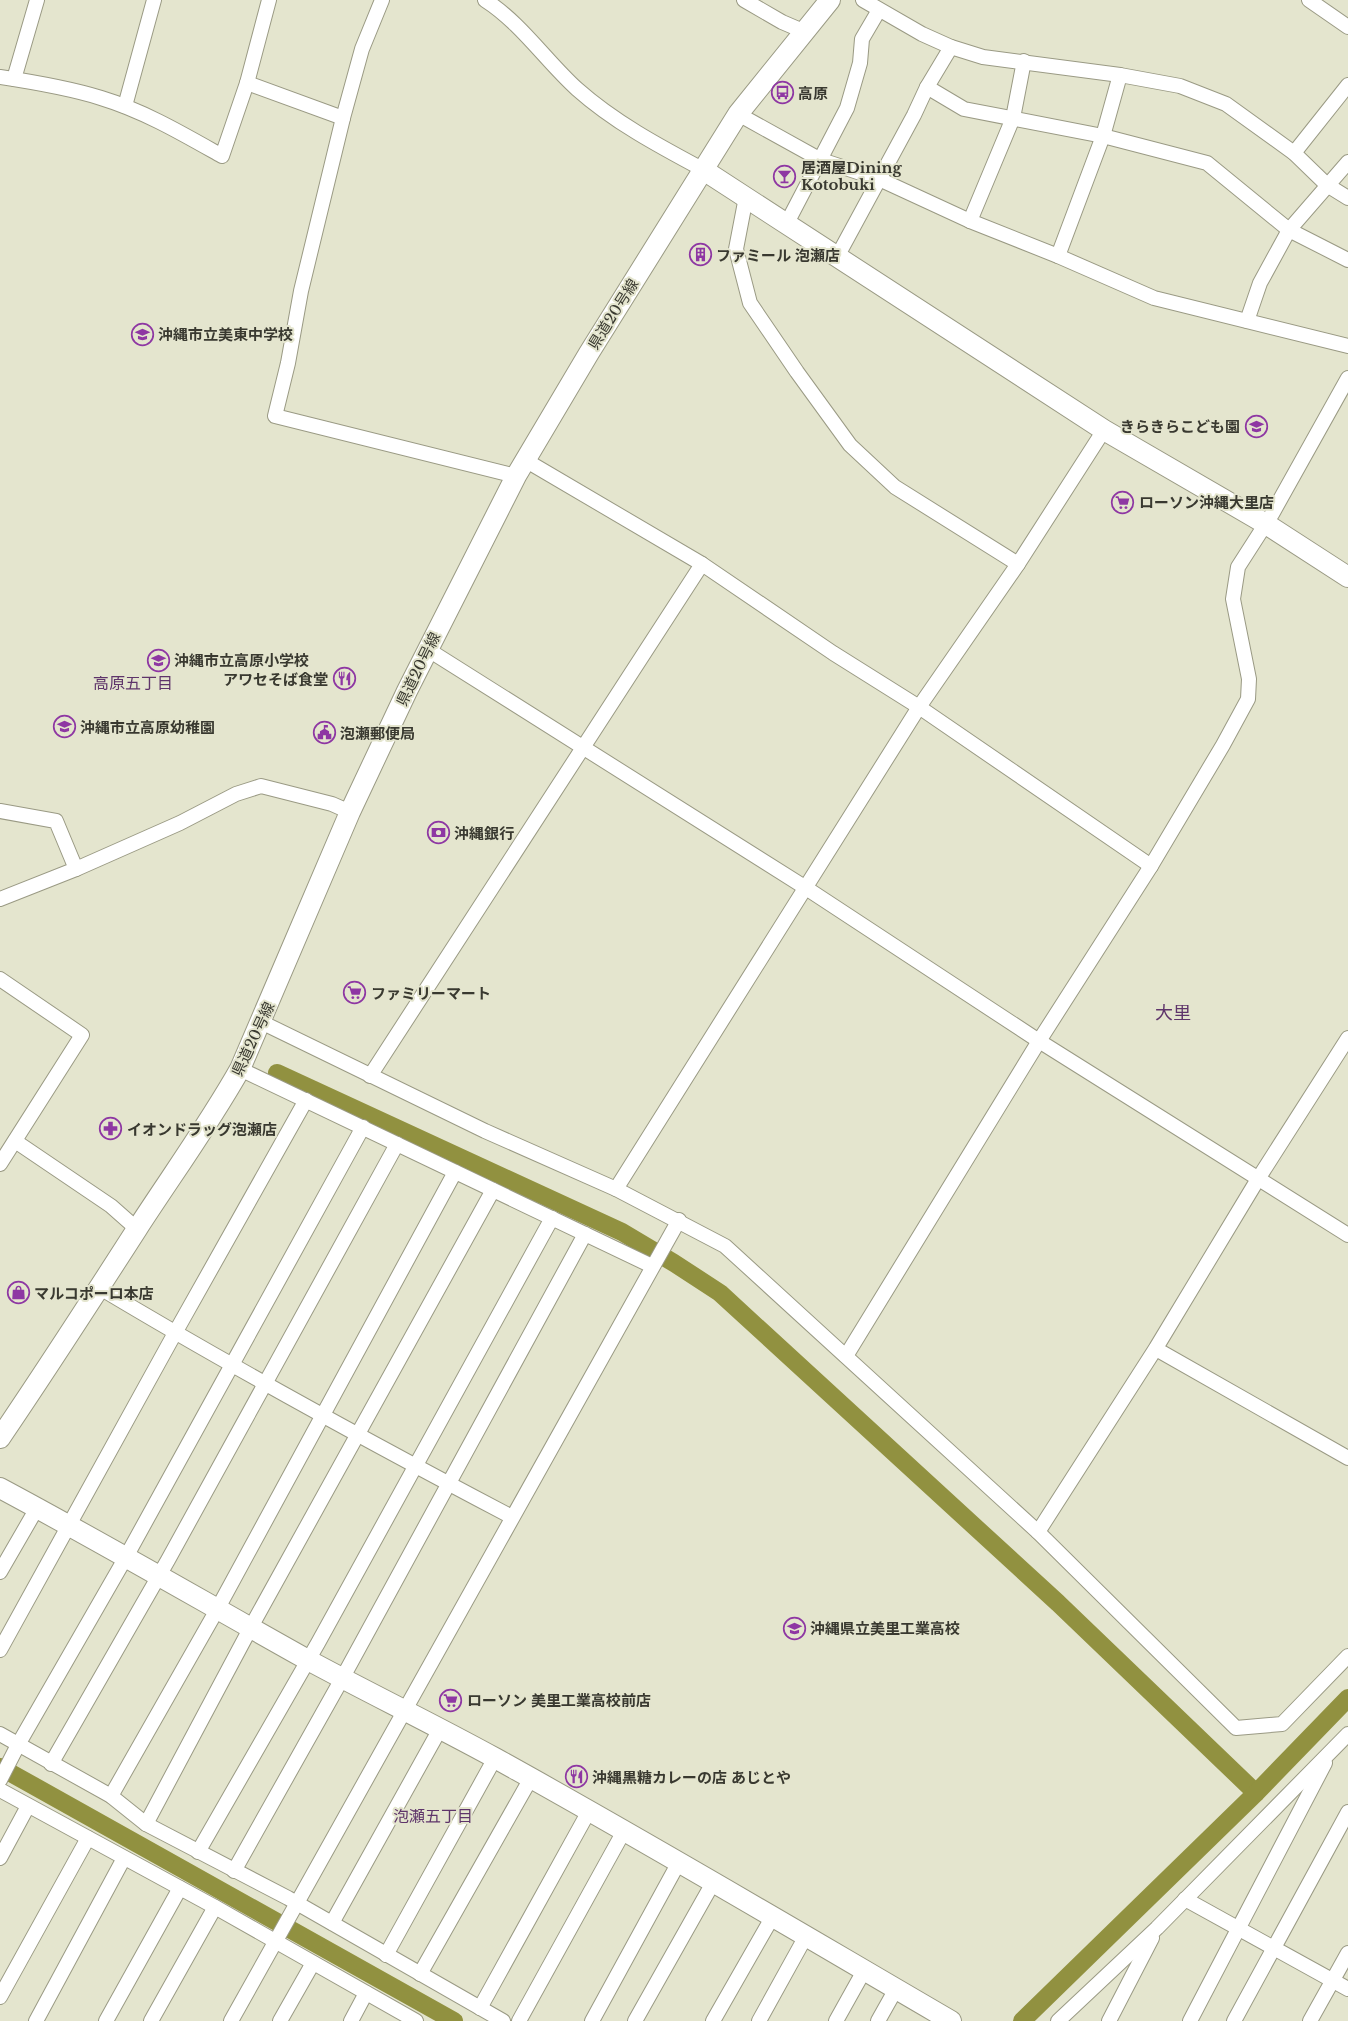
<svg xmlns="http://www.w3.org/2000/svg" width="1348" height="2021" font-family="'Libre Baskerville','Noto Sans JP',serif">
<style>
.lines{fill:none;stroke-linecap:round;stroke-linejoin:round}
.canal{stroke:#919140;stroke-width:18}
.street-casing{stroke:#9a9a84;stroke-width:16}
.secondary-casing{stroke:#9a9a84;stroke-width:22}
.street{stroke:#fff;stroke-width:14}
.secondary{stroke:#fff;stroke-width:20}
.labels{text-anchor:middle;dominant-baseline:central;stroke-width:4;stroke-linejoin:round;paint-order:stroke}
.poi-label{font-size:15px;font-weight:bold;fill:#393930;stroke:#e4e5ce;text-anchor:start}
.street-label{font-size:15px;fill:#393930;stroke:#e4e5ce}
.neighbourhood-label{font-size:16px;fill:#5e346a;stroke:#e4e5ce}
.quarter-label{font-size:18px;fill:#5e346a;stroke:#e4e5ce}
</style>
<rect width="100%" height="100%" fill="#e4e5ce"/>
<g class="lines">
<!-- canal -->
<g class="canal">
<polyline points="277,1073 622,1232 674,1263 720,1293 1058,1603 1256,1793"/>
<polyline points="0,1767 454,2021"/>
<polyline points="1022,2021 1256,1793 1348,1698"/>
</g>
<defs>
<g id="street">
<polyline points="382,0 362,49 343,118 301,291 288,363 275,416 516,476"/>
<path d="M485,0c36,23 61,61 92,89 37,33 82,57 125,80"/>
<polyline points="744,0 782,22 803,31"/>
<polyline points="863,0 922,34 951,47 983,57 1120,75 1180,86 1226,104 1294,153 1327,185 1348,198"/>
<polyline points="1309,0 1348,27"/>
<path d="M0,77c33,5 69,11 101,21 43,13 82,36 121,58l25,-73 22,-83"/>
<polyline points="14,79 37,0"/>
<polyline points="247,83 343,118"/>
<polyline points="927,87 964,109 1103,136 1207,163 1289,230 1348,260"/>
<polyline points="125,106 154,0"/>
<polyline points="738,114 821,160 879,179 970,221 1058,256 1154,298 1348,346"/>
<polyline points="1294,153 1348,85"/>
<polyline points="746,197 736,249 750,303 797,372 850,445 895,487 1018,564"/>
<polyline points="970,221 1013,118 1024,61"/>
<polyline points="787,223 847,108 860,63 862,39 879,10"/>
<polyline points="1058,256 1103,136 1120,75"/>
<polyline points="837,257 914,115 927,87 951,47"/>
<polyline points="1247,321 1260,283 1289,230 1348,162"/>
<polyline points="525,460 702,564 833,653 919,707 1151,866"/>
<polyline points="427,649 806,888 1039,1041 1348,1235"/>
<polyline points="0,811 56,821 76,869 180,823 236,794 261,786 332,804 350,812"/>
<polyline points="0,899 76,869"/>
<polyline points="0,979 82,1035 0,1164"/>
<polyline points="261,1022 485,1131 616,1189 725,1246 1038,1532 1236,1728 1282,1724 1348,1656"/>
<polyline points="240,1069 652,1266"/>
<polyline points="370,1076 702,564"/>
<polyline points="15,1141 111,1206 137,1229"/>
<polyline points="616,1189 919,707 1018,564 1104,430"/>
<path d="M100,1288c135,81 273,156 412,229"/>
<polyline points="1156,1349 1348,1458"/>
<polyline points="846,1356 1039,1041 1151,866 1223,745 1248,699 1249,679 1233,599 1238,567 1272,514 1348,378"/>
<polyline points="1038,1532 1156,1348 1258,1179 1348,1038"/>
<polyline points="0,1572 37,1508"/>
<polyline points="0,1650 175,1333 306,1100"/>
<polyline points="0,1734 111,1796 146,1824 288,1898 503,2021"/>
<polyline points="51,1764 168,1560 397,1144"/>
<polyline points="0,1780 19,1743 126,1557 363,1127"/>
<polyline points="0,1790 215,1907 416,2021"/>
<polyline points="111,1796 218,1608 455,1172"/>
<polyline points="146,1824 251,1627 493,1190"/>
<polyline points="198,1852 318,1643 552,1218"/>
<polyline points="0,1858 28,1806"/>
<polyline points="234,1871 343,1677 585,1234"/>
<polyline points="1185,1899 1348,1989"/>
<polyline points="332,1923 440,1729"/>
<polyline points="386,1955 495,1758"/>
<polyline points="420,1974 531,1778"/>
<polyline points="0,1997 88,1838"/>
<polyline points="480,2008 589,1811"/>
<polyline points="36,2021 124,1858"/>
<polyline points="106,2021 180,1888"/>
<polyline points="151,2021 215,1907"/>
<polyline points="231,2021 679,1220"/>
<polyline points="280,2021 313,1963"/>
<polyline points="351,2021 366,1993"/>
<polyline points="519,2021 624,1831"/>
<polyline points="592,2021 679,1862"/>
<polyline points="635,2021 714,1881"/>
<polyline points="713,2021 773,1916"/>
<polyline points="759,2021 806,1936"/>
<polyline points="836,2021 865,1969"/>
<polyline points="878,2021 896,1989"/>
<polyline points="1058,2021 1157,1928 1348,1734"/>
<polyline points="1109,2021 1152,1938"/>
<polyline points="1190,2021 1325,1763"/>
<polyline points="1234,2021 1348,1812"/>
<polyline points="1310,2021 1348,1953"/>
</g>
<g id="secondary">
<polyline points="702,169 1104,430 1266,524 1348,577"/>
<path d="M0,1438c47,-69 92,-139 137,-209 35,-54 72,-105 103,-160l110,-257 57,-121 109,-215 73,-123 149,-239 92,-114"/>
<path d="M0,1488c103,55 204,114 306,171 63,34 127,65 189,99 154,85 305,175 456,263"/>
</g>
</defs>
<!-- street casing -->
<use href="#street" class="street-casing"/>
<!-- secondary casing -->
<use href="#secondary" class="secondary-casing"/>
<!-- street -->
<use href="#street" class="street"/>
<!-- secondary -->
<use href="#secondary" class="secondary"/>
</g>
<!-- icons -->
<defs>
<symbol id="bus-ring" viewBox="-11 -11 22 22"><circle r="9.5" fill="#e4e5ce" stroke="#8e37a3" stroke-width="1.5"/><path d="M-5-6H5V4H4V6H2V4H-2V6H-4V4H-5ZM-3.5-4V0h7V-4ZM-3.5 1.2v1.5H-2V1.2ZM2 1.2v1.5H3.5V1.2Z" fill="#8e37a3"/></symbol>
<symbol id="bar-ring" viewBox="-11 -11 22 22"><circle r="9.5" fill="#e4e5ce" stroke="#8e37a3" stroke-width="1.5"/><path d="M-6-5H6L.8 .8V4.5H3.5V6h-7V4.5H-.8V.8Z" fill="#8e37a3"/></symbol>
<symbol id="building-ring" viewBox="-11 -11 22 22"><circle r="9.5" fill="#e4e5ce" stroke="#8e37a3" stroke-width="1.5"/><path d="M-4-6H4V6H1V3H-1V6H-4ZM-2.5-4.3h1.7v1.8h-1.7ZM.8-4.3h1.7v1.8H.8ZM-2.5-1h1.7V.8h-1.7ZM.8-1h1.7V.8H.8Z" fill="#8e37a3"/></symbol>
<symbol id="school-ring" viewBox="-11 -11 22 22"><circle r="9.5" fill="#e4e5ce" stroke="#8e37a3" stroke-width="1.5"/><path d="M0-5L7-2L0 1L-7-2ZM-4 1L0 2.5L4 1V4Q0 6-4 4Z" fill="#8e37a3"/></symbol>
<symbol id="supermarket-ring" viewBox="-11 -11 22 22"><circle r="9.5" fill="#e4e5ce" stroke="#8e37a3" stroke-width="1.5"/><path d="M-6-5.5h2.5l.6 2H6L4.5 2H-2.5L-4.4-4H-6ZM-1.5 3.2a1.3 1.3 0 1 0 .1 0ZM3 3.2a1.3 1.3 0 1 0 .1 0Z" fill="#8e37a3"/></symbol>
<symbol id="restaurant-ring" viewBox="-11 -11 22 22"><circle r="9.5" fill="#e4e5ce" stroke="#8e37a3" stroke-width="1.5"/><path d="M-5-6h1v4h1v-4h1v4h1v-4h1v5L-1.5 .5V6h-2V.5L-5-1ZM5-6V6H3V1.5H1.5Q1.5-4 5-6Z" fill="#8e37a3"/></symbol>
<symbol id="civic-ring" viewBox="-11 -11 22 22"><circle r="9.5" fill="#e4e5ce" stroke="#8e37a3" stroke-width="1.5"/><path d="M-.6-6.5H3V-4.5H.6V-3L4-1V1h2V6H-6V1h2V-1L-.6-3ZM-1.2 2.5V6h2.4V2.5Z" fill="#8e37a3"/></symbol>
<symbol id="bank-ring" viewBox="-11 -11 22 22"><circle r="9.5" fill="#e4e5ce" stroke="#8e37a3" stroke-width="1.5"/><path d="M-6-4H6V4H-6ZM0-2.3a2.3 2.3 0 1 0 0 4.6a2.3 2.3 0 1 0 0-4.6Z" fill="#8e37a3"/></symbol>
<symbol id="pharmacy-ring" viewBox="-11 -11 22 22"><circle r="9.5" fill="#e4e5ce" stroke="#8e37a3" stroke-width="1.5"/><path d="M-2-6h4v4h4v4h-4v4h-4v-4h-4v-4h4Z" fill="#8e37a3"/></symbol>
<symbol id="shop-ring" viewBox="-11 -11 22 22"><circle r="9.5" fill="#e4e5ce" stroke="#8e37a3" stroke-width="1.5"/><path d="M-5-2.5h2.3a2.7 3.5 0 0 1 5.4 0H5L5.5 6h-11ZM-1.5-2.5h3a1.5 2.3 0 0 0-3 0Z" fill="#8e37a3"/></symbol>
</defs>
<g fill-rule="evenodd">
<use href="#bus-ring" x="770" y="80" width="25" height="25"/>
<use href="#bar-ring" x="772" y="164" width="25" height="25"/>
<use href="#building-ring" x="688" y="242" width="25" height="25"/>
<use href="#school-ring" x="130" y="322" width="25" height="25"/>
<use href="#school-ring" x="1244" y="414" width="25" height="25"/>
<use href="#supermarket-ring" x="1110" y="490" width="25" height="25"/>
<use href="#school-ring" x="146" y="648" width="25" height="25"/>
<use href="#restaurant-ring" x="332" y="666" width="25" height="25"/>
<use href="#school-ring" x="52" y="714" width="25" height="25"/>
<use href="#civic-ring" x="312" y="720" width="25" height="25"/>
<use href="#bank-ring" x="426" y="820" width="25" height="25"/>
<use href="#supermarket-ring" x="342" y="980" width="25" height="25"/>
<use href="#pharmacy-ring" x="98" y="1116" width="25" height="25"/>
<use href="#shop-ring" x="6" y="1280" width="25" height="25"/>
<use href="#school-ring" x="782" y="1616" width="25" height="25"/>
<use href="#supermarket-ring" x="438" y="1688" width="25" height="25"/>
<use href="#restaurant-ring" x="564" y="1764" width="25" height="25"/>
</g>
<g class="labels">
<!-- poi labels -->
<g class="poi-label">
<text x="798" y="93">高原</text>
<text x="801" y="167">居酒屋Dining<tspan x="801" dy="17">Kotobuki</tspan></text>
<text x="716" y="255">ファミール 泡瀬店</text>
<text x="158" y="334">沖縄市立美東中学校</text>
<text x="1240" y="426" text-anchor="end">きらきらこども園</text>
<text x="1139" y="502">ローソン沖縄大里店</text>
<text x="174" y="660">沖縄市立高原小学校</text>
<text x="328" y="679" text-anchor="end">アワセそば食堂</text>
<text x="80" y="727">沖縄市立高原幼稚園</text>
<text x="340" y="733">泡瀬郵便局</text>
<text x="454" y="833">沖縄銀行</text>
<text x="371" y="993">ファミリーマート</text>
<text x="127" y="1129">イオンドラッグ泡瀬店</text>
<text x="34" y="1293">マルコポーロ本店</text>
<text x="810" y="1628">沖縄県立美里工業高校</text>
<text x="467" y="1700">ローソン 美里工業高校前店</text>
<text x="592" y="1777">沖縄黒糖カレーの店 あじとや</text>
</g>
<!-- street labels -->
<g class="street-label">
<text transform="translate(613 314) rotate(-58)">県道20号線</text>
<text transform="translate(418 669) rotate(-64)">県道20号線</text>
<text transform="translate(253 1039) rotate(-65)">県道20号線</text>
</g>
<!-- neighbourhood labels -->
<g class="neighbourhood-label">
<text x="133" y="683">高原五丁目</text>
<text x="433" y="1816">泡瀬五丁目</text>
</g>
<!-- quarter labels -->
<g class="quarter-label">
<text x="1173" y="1013">大里</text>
</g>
</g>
</svg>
